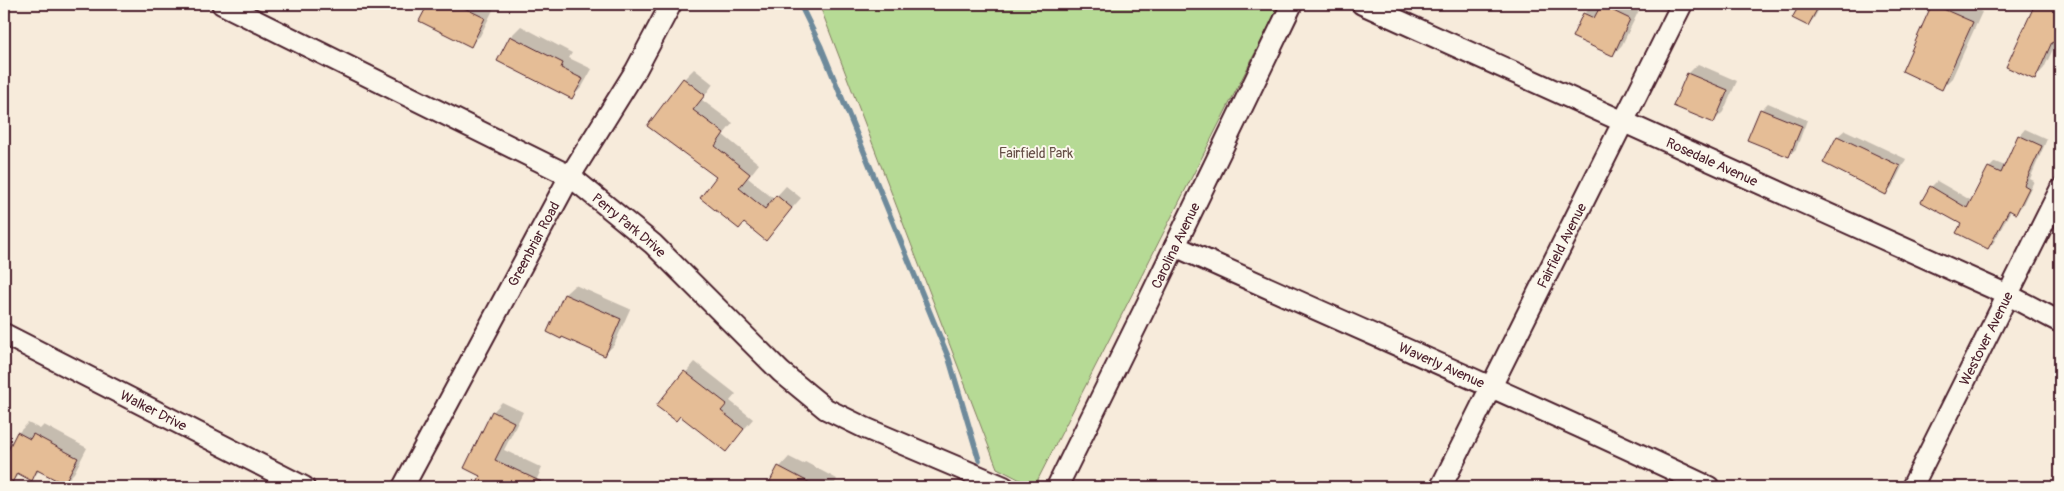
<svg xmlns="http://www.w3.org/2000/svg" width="2064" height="491" font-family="Pangolin,sans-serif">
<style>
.green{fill:#b6da95;stroke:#807c60}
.shadow{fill:#0003}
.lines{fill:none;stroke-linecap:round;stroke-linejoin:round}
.stream{stroke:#6e8a9b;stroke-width:5.5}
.building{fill:#e5bd96;stroke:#4a1f2b}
.minor-casing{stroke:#4a1f2b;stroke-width:24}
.minor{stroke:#fbf7ec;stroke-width:20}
.labels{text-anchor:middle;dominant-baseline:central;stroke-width:4;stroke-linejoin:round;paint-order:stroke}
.park-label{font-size:14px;fill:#654e46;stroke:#fbf7ec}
.street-label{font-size:14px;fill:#4a1f2b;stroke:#fbf7ec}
</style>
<rect width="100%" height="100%" fill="#f7ebdb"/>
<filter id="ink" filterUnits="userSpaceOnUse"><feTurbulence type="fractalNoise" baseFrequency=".02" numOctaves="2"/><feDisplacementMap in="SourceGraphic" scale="10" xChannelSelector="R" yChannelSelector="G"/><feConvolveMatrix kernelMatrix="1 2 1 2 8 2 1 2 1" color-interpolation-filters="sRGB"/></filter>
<g filter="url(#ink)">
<!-- green -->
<polygon class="green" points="819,4 1280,4 1034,487 997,468"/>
<!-- shadow -->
<g class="shadow">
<polygon points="429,4 485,4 494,8 480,36 470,45 421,20"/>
<polygon points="1480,4 1499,4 1493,10"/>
<polygon points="1594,4 1601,7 1603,4 1642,4 1622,45 1613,55 1584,14"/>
<polygon points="1801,4 1822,4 1814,18 1808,25 1794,17"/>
<polygon points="1934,4 1964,4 1982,12 1952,78 1942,88 1903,71"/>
<polygon points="2036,4 2060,4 2060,45 2056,43 2044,68 2035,78 2008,66"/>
<polygon points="521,26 572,53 569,58 592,69 582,87 572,97 498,61 511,36"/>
<polygon points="1698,64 1737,81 1723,112 1713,122 1688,74"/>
<polygon points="694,69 713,84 702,100 733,123 723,135 759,164 748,178 774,199 786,186 801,198 765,239 718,177 649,126 684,79"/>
<polygon points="1768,103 1807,120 1796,149 1789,155 1761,110"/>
<polygon points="2025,129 2047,139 2030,179 2034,181 2022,206 2015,212 2011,210 1994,242 1988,248 1963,224 1931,187 1937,181 1972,201 1989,168 1995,162 2005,166 2019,136"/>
<polygon points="1845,130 1906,159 1892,187 1885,194 1825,162 1838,136"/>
<polygon points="575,285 630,309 614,345 604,355 563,336 548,332 565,294"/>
<polygon points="695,362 736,394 730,401 753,419 725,451 680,415 658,405"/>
<polygon points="502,402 523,412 504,450 542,468 533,487 476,487 482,476 493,412"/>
<polygon points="28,423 40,429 44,425 87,448 74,473 64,483 40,470 31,479 20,473 12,481 4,477 4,461 18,433"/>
<polygon points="789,457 803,464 805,462 837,479 833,487 769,487 780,467"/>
<polygon points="127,482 138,487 122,487"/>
<polygon points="146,483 155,487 141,487"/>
</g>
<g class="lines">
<!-- stream -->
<polyline class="stream" points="800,4 821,47 949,359 979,460"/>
</g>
<!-- building -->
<g class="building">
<polygon points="428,4 456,4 485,18 471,47 419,21"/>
<polygon points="1800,4 1820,4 1808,26 1792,18"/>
<polygon points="1932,4 1973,22 1942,90 1902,71"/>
<polygon points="2035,4 2060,4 2060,46 2052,42 2035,80 2006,67"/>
<polygon points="1601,5 1630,19 1613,56 1572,37 1583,13 1594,18"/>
<polygon points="510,36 563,63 561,68 583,79 572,99 497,61"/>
<polygon points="1687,73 1728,90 1714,123 1673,106"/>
<polygon points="683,78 705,95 693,110 724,133 715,146 750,174 739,188 765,209 776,195 792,208 766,241 744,223 739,229 700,198 716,177 647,126"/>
<polygon points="1760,109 1802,126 1789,157 1747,140"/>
<polygon points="2018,135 2042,146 2024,185 2029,188 2016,214 2009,210 1988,249 1956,233 1961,224 1921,202 1930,186 1967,208 1988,167 2001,173"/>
<polygon points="1837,136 1900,166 1886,195 1823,163"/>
<polygon points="564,294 621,319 605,356 562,337 561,339 547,332"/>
<polygon points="684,371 727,404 721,411 744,429 726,452 680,416 676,421 656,406"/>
<polygon points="492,411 514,422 495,460 552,487 475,487 480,476 464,468"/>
<polygon points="17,432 30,439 33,434 78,458 64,484 37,470 32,481 17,473 10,487 4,487 4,458"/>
<polygon points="778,466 818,487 767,487"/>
</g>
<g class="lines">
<defs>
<g id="minor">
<path id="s1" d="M222,4l348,172 83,68 128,128 45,37 39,19 139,59"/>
<path id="s2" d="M1362,4l646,291 52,27"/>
<path id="s3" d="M1175,246c178,81 358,157 534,241"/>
<path id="s4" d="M4,334l300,153"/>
<path id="s5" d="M403,487l167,-311 66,-106 35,-66"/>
<path id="s6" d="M1057,487l89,-181 146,-302"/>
<path id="s7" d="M1441,487l241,-483"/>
<path id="s8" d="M1912,487l148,-297"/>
</g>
</defs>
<!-- minor casing -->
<use href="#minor" class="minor-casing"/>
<!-- minor -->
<use href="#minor" class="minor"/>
</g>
</g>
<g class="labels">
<!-- park labels -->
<g class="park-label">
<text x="1036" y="153">Fairfield Park</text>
</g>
<!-- street labels -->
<g class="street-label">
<text stroke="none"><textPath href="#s2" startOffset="384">Rosedale Avenue</textPath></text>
<text stroke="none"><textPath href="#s1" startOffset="465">Perry Park Drive</textPath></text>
<text stroke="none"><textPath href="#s5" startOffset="276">Greenbriar Road</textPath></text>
<text stroke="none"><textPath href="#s6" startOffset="269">Carolina Avenue</textPath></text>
<text stroke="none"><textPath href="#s7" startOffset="270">Fairfield Avenue</textPath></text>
<text stroke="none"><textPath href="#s8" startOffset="166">Westover Avenue</textPath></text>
<text stroke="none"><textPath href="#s3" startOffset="292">Waverly Avenue</textPath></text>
<text stroke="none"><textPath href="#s4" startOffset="168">Walker Drive</textPath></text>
</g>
</g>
<!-- margin -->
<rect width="2064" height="491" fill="none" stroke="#fbf7ec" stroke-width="20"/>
<rect x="10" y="10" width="2044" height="471" fill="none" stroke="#4a1f2b" stroke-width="2" filter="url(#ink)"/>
</svg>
